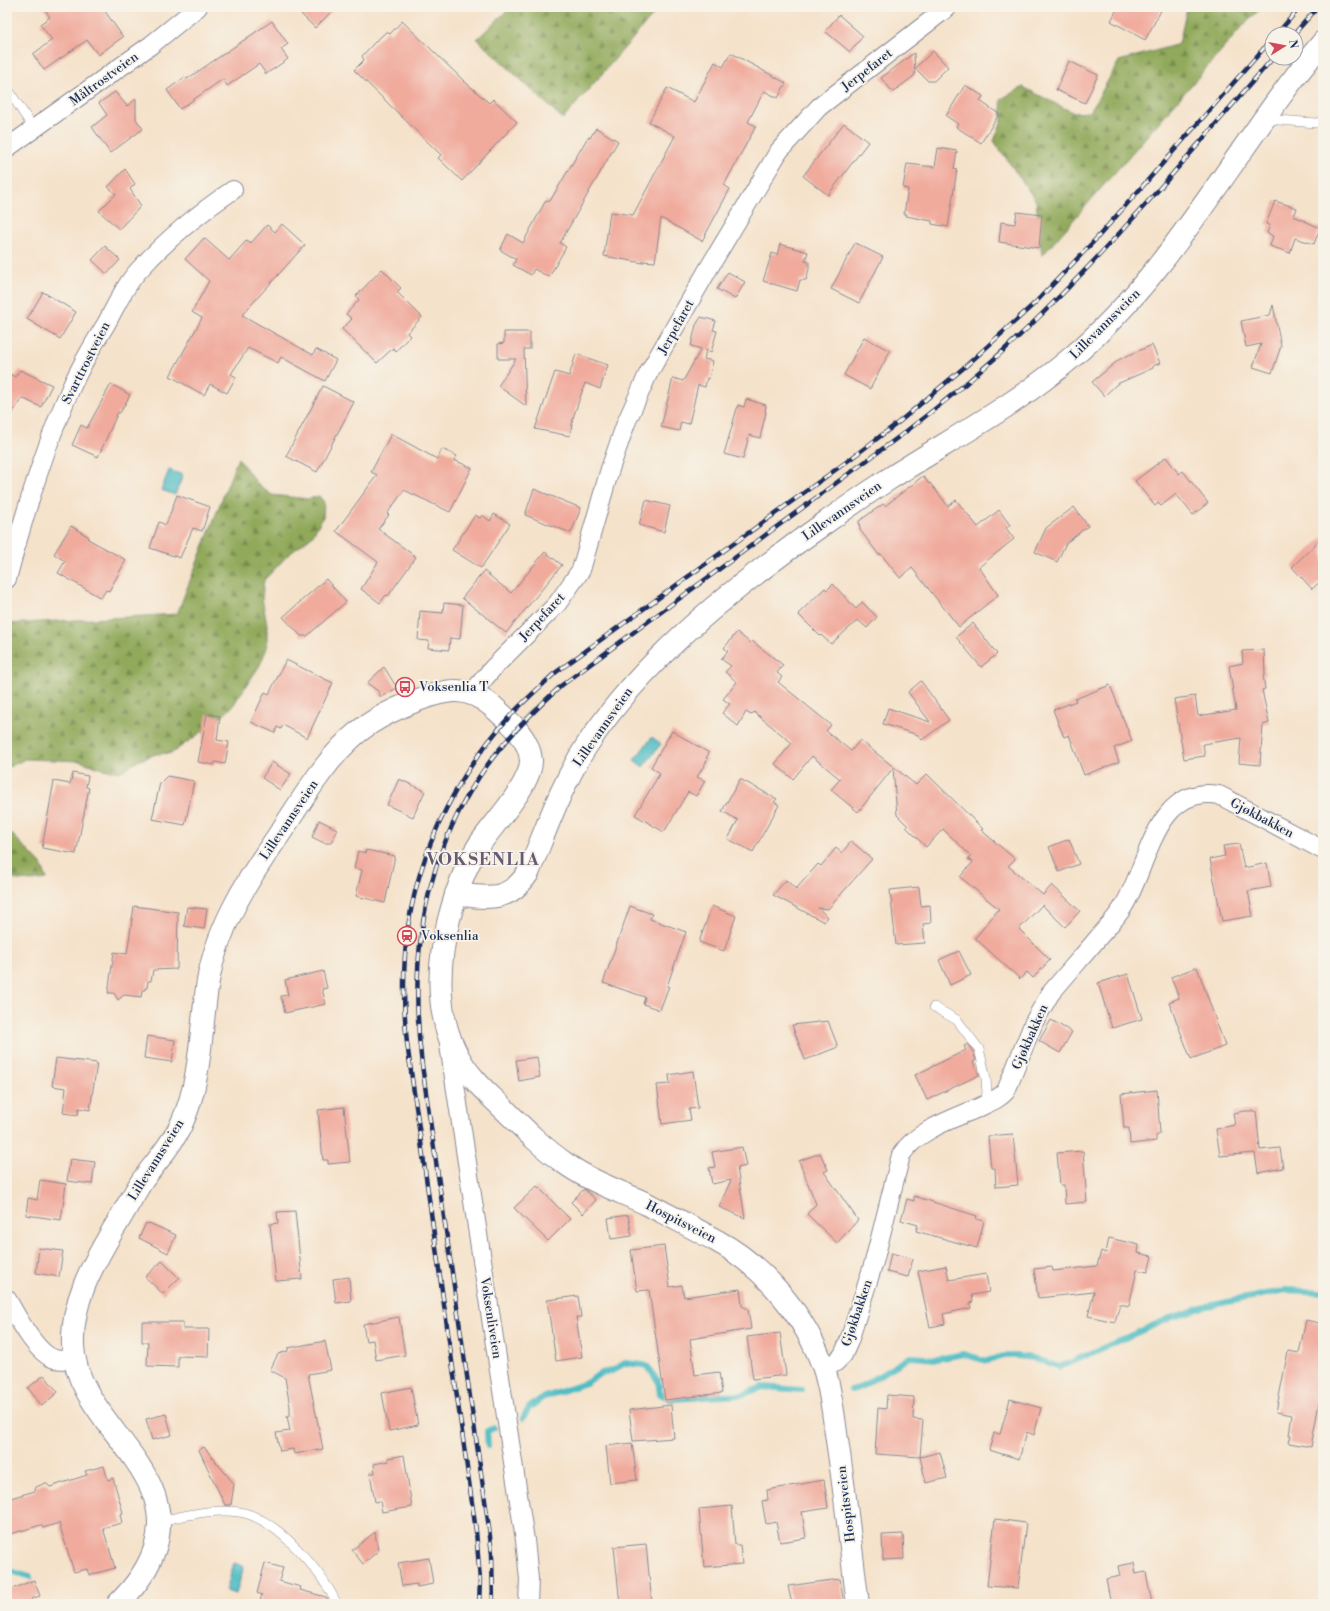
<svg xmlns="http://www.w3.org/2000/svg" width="1330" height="1611" font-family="'Libre Bodoni',serif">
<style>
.forest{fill:url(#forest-firs);stroke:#566c5c}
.water{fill:#4fbdc5;stroke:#357692}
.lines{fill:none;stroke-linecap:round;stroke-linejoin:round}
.stream{stroke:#4fbdc5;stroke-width:6}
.building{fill:#f0ab9d}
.service-casing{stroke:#888894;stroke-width:10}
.minor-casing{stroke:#888894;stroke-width:20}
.tertiary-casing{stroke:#888894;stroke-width:24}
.service{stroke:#fff;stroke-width:9}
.minor{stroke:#fff;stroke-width:18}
.tertiary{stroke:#fff;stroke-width:22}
.rail-casing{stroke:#1b2f5e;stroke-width:4.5}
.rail{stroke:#f7f3e8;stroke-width:3;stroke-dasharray:9;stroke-linecap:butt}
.labels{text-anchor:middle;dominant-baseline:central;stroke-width:3.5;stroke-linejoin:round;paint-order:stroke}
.street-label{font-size:13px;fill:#1b2f5e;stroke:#f7f3e8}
.poi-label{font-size:13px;fill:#1b2f5e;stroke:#f7f3e8;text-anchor:start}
.district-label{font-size:17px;font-weight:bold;letter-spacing:1px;fill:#665a74;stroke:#f7f3e8}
</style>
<defs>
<pattern id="forest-firs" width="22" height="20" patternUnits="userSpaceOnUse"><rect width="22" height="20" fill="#90a95a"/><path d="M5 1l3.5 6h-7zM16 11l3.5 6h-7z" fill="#758a4e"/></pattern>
</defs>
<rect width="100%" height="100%" fill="#f7f3e8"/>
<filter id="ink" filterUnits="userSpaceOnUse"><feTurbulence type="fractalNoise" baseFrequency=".025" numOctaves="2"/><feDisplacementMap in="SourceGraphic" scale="8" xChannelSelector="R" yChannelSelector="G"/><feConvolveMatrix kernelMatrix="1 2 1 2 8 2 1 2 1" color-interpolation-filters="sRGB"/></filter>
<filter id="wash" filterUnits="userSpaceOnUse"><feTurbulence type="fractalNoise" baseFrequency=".012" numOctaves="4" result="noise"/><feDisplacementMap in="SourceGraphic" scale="16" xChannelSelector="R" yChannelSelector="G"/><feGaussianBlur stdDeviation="0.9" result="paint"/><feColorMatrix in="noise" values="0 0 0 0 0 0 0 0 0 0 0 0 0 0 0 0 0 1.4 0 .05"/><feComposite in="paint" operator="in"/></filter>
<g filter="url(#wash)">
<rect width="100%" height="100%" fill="#f5e2ca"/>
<!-- forest -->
<g class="forest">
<polygon points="511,7 660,7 563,119 477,39"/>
<polygon points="1187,7 1263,7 1248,20 1042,256 1036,201 994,141 1002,120 1001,99 1023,87 1074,113 1090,112 1119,61 1179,44"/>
<polygon points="238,458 259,486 272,495 308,499 319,496 324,502 323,517 312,536 287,556 264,580 262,598 267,625 267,648 260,665 232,707 217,721 172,753 156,754 138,761 120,772 103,769 80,761 25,759 7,768 7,624 177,614"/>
<polygon points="7,829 41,864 47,879 32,881 7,879"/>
</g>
<!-- water -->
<g class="water">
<polygon points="169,470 183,475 175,495 161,490"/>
<polygon points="652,737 661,744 643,767 634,760"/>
<polygon points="234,1563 244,1566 236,1594 226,1591"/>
</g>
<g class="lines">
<!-- stream -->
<g class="stream">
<polyline points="851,1390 859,1388 910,1357 937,1359 963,1354 987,1361 1004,1356 1016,1356 1033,1358 1060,1367 1170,1318 1208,1306 1286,1290 1323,1292"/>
<polyline points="523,1418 529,1408 542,1398 586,1383 601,1373 612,1371 625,1363 643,1365 648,1367 658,1381 660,1394 670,1399 741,1395 763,1387 802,1390"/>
<polyline points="488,1446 487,1431 494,1428"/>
<polyline points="7,1570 30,1577"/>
</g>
</g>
<g id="blocks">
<!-- building -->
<g class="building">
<polygon points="43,7 102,7 123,37 98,55 87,40 44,70 33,54 52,40 40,24 50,17"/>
<polygon points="294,7 336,7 315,28"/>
<polygon points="1118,7 1163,7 1145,40 1111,21"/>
<polygon points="839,15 863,36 850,52 825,31"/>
<polygon points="272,21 288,44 281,49 288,59 266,74 259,64 227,86 223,79 180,109 167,90 185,77 187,79"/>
<polygon points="402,21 464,81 489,103 493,99 517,122 462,181 438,158 441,155 354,70 364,60 362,56 374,43 387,31 390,34"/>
<polygon points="933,51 948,67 934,81 928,81 915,68"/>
<polygon points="731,53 786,83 778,98 764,91 748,122 756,126 724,185 730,189 702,241 661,218 655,262 643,261 643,263 604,256 610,212 633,215 675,136 649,122 667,88 694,102 715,62 723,67"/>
<polygon points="914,53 915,75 893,92 881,78"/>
<polygon points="1069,61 1098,75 1085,103 1056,90"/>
<polygon points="965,85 983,96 980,101 999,114 981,143 956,127 958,124 946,116"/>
<polygon points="115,92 127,106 136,99 136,119 143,129 110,153 92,127 107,115 99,103"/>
<polygon points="844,123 868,142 828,195 803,176"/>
<polygon points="596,128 618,141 560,243 566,247 549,277 534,269 531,275 513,265 516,259 500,250 508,234 523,243 546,200 550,201 588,137 590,138"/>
<polygon points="938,148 957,151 954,169 957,170 948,227 932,224 932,221 906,216 907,214 904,214 908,189 903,188 907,164 935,167"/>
<polygon points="125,169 135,184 130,189 141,206 119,229 99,211 116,194 108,187"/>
<polygon points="1275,201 1297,208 1294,216 1320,228 1314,244 1295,238 1290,253 1270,246 1273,236 1267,233 1270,225 1266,224"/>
<polygon points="1017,212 1042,215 1039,248 999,242 1001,222 1015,224"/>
<polygon points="282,224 305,245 242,315 313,355 316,349 336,360 325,381 281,357 278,363 248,348 231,374 236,377 227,393 210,384 204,395 170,376 202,318 192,312 209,281 185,259 204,238 229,260 247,240 251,243 267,225 275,232"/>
<polygon points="855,243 883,257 859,303 831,289"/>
<polygon points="780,244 808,252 805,261 809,262 809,269 806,280 800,280 797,291 763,281 772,253 777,255"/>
<polygon points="105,246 120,260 107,274 92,260"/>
<polygon points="382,269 401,288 397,292 422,317 407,333 410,336 396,351 393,348 377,363 342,329 352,319 346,314 359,300 356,296"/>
<polygon points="728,272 745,282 735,299 717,289"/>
<polygon points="43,292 76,312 60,339 27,319"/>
<polygon points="1273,305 1281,346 1272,373 1253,367 1261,344 1246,347 1241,321 1270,315"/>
<polygon points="701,317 716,321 713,330 717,331 711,352 706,350 704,359 713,361 709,379 707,378 705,387 698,385 689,424 681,422 679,431 661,427 673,378 683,381 701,349 691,346 696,325"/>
<polygon points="504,332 530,332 530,349 524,349 526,406 498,386 516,359 498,359 498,344 504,343"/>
<polygon points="864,337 890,351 870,389 844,375"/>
<polygon points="1152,345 1160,363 1153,366 1153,368 1117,384 1104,396 1092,382 1120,359"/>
<polygon points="576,354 608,365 600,389 585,383 573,418 570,436 535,429 555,372 569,376"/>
<polygon points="20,370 52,385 41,407 22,398 7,421 7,372 15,377"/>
<polygon points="111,384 130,395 120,413 118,412 98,457 72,445 81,425 87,428"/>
<polygon points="323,386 354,402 317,472 286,456"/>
<polygon points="746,399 766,405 765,412 766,412 760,438 749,435 743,459 724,454 738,405 744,407"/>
<polygon points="391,434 437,459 442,449 457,456 454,460 472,468 450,512 404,490 387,514 389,515 378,529 416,557 388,596 386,595 380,603 361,589 378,562 336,531 377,475 371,472"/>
<polygon points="1166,457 1179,474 1183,471 1208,503 1193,515 1176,494 1161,506 1158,503 1155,506 1135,481"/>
<polygon points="923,476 929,484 930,483 948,506 956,500 978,527 999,510 1010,525 1006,528 1014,539 979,567 998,595 959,627 912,568 900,578 881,554 879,555 860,530 859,521 883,504 885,506"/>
<polygon points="534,489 581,508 571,533 525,515"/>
<polygon points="177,495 210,507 202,531 193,528 180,558 150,548 159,522 166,525"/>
<polygon points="646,500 670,506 664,532 639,525"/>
<polygon points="1074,507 1088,526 1066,543 1057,562 1035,552 1046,528"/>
<polygon points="494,514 510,524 481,568 452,550 475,515 480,518 482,515 490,521"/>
<polygon points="71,526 89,537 88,539 126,560 109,591 106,590 101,598 58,573 65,561 54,554"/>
<polygon points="1323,537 1323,579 1312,589 1292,567"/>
<polygon points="545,552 562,565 506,633 462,598 484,571 511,593"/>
<polygon points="326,579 346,602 307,636 301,636 283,617"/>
<polygon points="833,584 856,609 862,602 877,617 867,628 858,620 831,644 821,635 820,636 798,614 825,588 827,590"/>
<polygon points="444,603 463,605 460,639 450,638 449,650 428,648 429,641 418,640 420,611 443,613"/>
<polygon points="973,623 997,654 981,667 956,637"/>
<polygon points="737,632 750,643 752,641 783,665 777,673 782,677 778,682 831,725 826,731 851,751 860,740 916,785 927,774 983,829 981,830 1015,859 1008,866 1043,895 1052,885 1080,911 1065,927 1042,905 1019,929 1050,960 1033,978 1027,972 1020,979 975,938 999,909 960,877 973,862 968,859 971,856 943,829 926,847 906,827 908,826 897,815 893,768 858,812 831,790 840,779 812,756 793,779 775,764 792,743 754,712 751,715 746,712 738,726 722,713 730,704 723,699 737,682 725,672 731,666 721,659 728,651 724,648"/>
<polygon points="1264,650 1265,675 1263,675 1265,689 1262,690 1269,723 1263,725 1260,765 1239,763 1241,738 1203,744 1205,756 1184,759 1174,699 1195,696 1198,716 1236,710 1229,666 1243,663 1242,651"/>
<polygon points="286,660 333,683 307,738 283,725 281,729 277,727 275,733 251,722 265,692 269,694"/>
<polygon points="384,667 397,688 381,697 378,691 367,683"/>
<polygon points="921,681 949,720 922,740 918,735 883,724 888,708 930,722 908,692"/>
<polygon points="1110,685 1132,741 1114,748 1119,762 1084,775 1069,735 1064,737 1053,710 1076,701 1075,699"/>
<polygon points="207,714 220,716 217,740 229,742 225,764 215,762 214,765 198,762"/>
<polygon points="672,731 709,753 706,758 708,759 697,777 705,781 696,796 688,792 664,832 635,815 660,773 651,767"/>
<polygon points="272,762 291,774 280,790 262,778"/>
<polygon points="73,773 88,776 86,787 89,788 76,854 42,848 54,781 70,784"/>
<polygon points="167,776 194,781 185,825 152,819 160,783"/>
<polygon points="399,779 425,791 413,817 387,805"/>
<polygon points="740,779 777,799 774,802 779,805 753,852 728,839 738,820 722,811"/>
<polygon points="319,820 337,829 331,843 324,843 312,837"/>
<polygon points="1069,839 1079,864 1059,872 1049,847"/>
<polygon points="851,841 872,859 828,909 818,908 828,917 824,922 773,895 786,880 796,889 818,864 821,866 836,848 842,853"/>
<polygon points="1239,844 1244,868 1267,863 1271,887 1248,891 1253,916 1222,921 1210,859 1225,856 1223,846"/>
<polygon points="366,850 395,856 385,903 356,896 362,870 354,868 358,851 365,853"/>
<polygon points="919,887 921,906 930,905 931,923 923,924 925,943 896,945 890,890"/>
<polygon points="134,906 178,912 177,969 153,970 151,981 148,981 147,988 145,988 145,990 142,990 141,997 124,995 118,1000 114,993 108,993 114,952 127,954"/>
<polygon points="630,906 652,914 650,919 686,932 667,986 669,986 660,1010 643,1004 645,997 603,983"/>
<polygon points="712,906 736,916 724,951 699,942"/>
<polygon points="187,907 207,909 204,929 184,926"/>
<polygon points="959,951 971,975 950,985 939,960"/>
<polygon points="1197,967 1225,1046 1191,1059 1169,1002 1179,998 1171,977"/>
<polygon points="323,971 327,988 322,989 326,1004 285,1013 281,996 288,995 285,980"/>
<polygon points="1128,974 1142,1019 1112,1028 1098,983"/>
<polygon points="1051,1020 1072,1032 1060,1053 1039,1041"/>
<polygon points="828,1021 838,1047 805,1060 792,1025"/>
<polygon points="147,1036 175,1040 172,1062 144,1058"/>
<polygon points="968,1044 973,1052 976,1060 973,1062 979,1075 927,1100 915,1075 966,1050 964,1046"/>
<polygon points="537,1057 540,1077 519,1081 516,1060"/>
<polygon points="56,1058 97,1063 90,1110 79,1108 78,1115 63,1113 66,1088 52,1086"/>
<polygon points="693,1071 698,1108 689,1109 691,1120 662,1124 657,1085 670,1084 669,1075"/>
<polygon points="1157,1090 1160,1134 1156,1136 1156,1141 1130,1144 1129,1128 1124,1128 1121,1094"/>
<polygon points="344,1107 350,1162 328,1164 328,1160 323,1160 318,1110"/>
<polygon points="1245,1111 1256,1111 1260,1150 1280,1148 1283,1168 1258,1173 1255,1153 1220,1156 1216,1129 1235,1125 1233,1113"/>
<polygon points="1013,1134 1018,1185 996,1187 995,1168 991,1168 988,1136"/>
<polygon points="742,1147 746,1166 737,1168 745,1218 719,1207 731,1180 712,1184 709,1168 715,1167 712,1152"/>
<polygon points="1083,1151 1087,1202 1065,1204 1064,1185 1060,1185 1057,1153"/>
<polygon points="820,1153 828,1170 824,1172 858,1220 837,1243 807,1214 816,1204 799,1161"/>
<polygon points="70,1159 95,1162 92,1184 67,1181"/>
<polygon points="40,1180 66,1184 61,1220 26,1215 28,1198 37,1200"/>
<polygon points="537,1186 570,1219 548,1241 514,1208"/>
<polygon points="584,1189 596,1200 583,1214 571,1202"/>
<polygon points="914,1196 977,1216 976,1219 984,1221 977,1248 916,1231 918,1225 901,1220 907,1199 914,1201"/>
<polygon points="295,1211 302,1279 276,1281 270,1224 278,1223 277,1212"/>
<polygon points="628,1215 632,1236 611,1239 608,1218"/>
<polygon points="146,1223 148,1224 149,1223 176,1235 168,1253 139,1238"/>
<polygon points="1109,1238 1139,1245 1138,1253 1152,1256 1148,1272 1137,1270 1129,1306 1120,1304 1115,1322 1088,1316 1094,1292 1038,1298 1034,1269 1052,1267 1053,1271 1097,1266 1101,1251 1106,1253"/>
<polygon points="664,1246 670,1287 682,1285 684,1297 740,1289 742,1306 748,1309 751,1329 690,1339 695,1375 719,1372 722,1393 665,1400 649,1290 637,1291 631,1250"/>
<polygon points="39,1248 63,1251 59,1277 36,1273"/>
<polygon points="891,1253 913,1259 908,1277 887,1272"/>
<polygon points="162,1261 179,1278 163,1294 145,1277"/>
<polygon points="946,1266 949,1280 986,1274 989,1292 972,1295 973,1302 970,1303 971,1308 943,1314 945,1324 930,1327 918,1271"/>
<polygon points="349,1277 351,1301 336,1303 333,1279"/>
<polygon points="578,1296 581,1317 576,1317 582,1357 556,1361 547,1300"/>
<polygon points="399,1317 405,1355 376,1360 373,1340 366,1341 363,1324"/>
<polygon points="1306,1320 1323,1324 1323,1404 1319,1403 1311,1447 1289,1443 1291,1435 1289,1435 1292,1415 1276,1412 1288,1351 1299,1353"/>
<polygon points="142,1322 183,1322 183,1329 209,1329 208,1357 178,1356 178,1367 147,1366 148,1342 142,1342"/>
<polygon points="780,1333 786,1375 753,1379 747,1337"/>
<polygon points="325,1341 331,1370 308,1374 323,1449 294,1454 293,1449 280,1451 276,1433 290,1431 287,1416 290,1416 290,1407 285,1378 270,1370 278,1354 288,1351 288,1348"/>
<polygon points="44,1375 58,1392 42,1406 28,1388"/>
<polygon points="411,1387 418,1425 389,1431 382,1393"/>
<polygon points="887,1395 914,1397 913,1419 923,1420 920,1457 940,1452 947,1478 926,1483 920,1457 875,1454 878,1408 886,1409"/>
<polygon points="1010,1399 1041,1408 1034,1435 1027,1432 1019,1459 989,1450 994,1433 1000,1434"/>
<polygon points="671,1405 674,1438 633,1441 629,1410"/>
<polygon points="166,1414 172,1435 152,1440 146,1419"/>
<polygon points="632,1443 637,1480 610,1483 606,1446"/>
<polygon points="204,1447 234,1484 231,1505 225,1505 199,1450"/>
<polygon points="404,1455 412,1507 382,1512 380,1501 375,1502 370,1473 375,1473 374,1464 389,1461 388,1458"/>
<polygon points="104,1466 108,1480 113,1478 123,1513 120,1514 122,1523 103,1528 115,1568 89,1575 87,1569 74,1572 59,1523 43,1528 41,1525 7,1535 7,1499 35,1491 36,1487 46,1483 50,1487 87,1475 85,1471"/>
<polygon points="824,1480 828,1508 802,1512 806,1538 780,1542 776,1522 766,1524 762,1501 768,1500 767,1490"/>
<polygon points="732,1506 735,1545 740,1545 742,1564 704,1567 699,1509"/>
<polygon points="995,1519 1026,1523 1018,1588 987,1586"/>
<polygon points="375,1532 378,1551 363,1564 352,1550"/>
<polygon points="903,1534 904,1559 883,1560 882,1535"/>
<polygon points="646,1544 652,1604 620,1604 614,1547"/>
<polygon points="429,1558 433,1584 417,1587 417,1584 402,1586 398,1563"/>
<polygon points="265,1563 283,1568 279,1581 301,1587 300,1590 326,1597 330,1604 259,1604 262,1595 257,1593"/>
<polygon points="1134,1563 1136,1574 1146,1572 1152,1604 1111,1604 1106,1579 1120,1576 1118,1566"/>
<polygon points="840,1579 844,1604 792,1604 788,1586"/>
<polygon points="34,1580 40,1596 31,1599 33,1604 7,1604 7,1591"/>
</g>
</g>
</g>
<g filter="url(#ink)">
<use href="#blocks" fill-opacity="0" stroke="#888894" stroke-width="1"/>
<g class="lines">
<defs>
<g id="service">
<polyline points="7,88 34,129"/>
<polyline points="1266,119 1316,123 1323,121"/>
<polyline points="934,1007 957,1020 979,1049 986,1078 987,1094 983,1105"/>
<path d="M159,1521c26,-5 54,-13 80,-9 37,5 83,60 98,92"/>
</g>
<g id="minor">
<polyline points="7,148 151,45 198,7"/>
<path d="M7,579c17,-64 36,-128 63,-189 10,-23 23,-45 36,-66 10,-18 19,-39 33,-54 28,-31 60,-57 94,-80"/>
<polyline points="472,693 493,668 557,604 581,570 610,469 626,423 648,374 710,266 779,151 819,107 948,7"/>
<polyline points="449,1045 525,1540 529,1579 528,1604"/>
<path d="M7,1299c10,17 29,55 48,60 6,2 13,0 19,0"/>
<path d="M823,1369l13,-7 7,-7 6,-14 25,-79 27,-107c16,-25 52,-36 79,-48 10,-5 18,-7 26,-16l28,-69 16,-28c16,-19 32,-37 48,-56 8,-10 18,-19 25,-31 25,-38 31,-123 96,-112l104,55"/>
</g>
<g id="tertiary">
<path d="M456,894c31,4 52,9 72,-21 18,-43 33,-88 59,-128 54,-82 132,-145 211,-203 30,-21 60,-43 91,-63 62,-40 126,-73 182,-121 104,-88 165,-213 252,-316"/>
<path d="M118,1604c16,-16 30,-34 37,-56 26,-79 -79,-127 -82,-202 -2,-44 19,-80 40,-116 10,-16 19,-33 29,-49 13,-18 29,-35 39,-56 21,-45 19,-95 27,-144 9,-52 38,-99 68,-142 23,-33 44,-72 74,-100 19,-18 44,-30 68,-39 29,-11 49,-15 74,6 16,14 37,31 39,54 1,24 -38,64 -52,85 -15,23 -23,47 -30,74 -14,54 -14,116 25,160 10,12 22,22 32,32 19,19 38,38 60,53 24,17 53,27 81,40 23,12 47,24 70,37 48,26 89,76 107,128 8,25 10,52 14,78 8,52 13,104 20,157"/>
</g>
</defs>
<!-- service casing -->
<use href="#service" class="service-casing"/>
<!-- minor casing -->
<use href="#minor" class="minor-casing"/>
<!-- tertiary casing -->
<use href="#tertiary" class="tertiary-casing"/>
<!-- service -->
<use href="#service" class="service"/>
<!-- minor -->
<use href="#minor" class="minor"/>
<!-- tertiary -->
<use href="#tertiary" class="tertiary"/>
<defs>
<g id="rail">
<polyline points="1277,34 1300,7"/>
<polyline points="1294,34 1318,7"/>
<path d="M479,1604l1,-24 -4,-49 -69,-488c-3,-29 -4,-58 -2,-88 6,-88 46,-175 106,-240 14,-15 29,-28 44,-42l294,-213 50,-38 68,-57 68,-62 62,-65 175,-199"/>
<path d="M493,1604l-1,-50 -3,-26 -67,-463c-13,-101 0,-201 57,-288 23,-35 52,-64 83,-92l342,-252c49,-37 96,-77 140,-121 81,-80 154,-168 229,-254"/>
</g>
</defs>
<!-- rail casing -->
<use href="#rail" class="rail-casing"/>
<!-- rail -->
<use href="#rail" class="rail"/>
</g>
</g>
<!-- icons -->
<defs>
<symbol id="bus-ring" viewBox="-11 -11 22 22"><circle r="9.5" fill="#f7f3e8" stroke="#d1495b" stroke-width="1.5"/><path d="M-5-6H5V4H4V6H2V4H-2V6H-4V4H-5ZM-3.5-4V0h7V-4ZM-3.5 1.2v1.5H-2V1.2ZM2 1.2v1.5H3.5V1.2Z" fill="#d1495b"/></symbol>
<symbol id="station-ring" viewBox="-11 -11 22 22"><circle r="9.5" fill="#f7f3e8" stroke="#d1495b" stroke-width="1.5"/><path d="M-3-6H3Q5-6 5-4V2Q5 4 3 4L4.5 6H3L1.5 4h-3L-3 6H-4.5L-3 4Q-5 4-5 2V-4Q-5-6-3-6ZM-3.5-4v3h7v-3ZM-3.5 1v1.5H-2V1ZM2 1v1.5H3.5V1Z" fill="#d1495b"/></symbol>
</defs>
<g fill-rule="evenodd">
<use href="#bus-ring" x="394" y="676" width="22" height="22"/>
<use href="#station-ring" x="396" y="925" width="22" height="22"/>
</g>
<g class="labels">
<!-- street labels -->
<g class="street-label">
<text transform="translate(867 70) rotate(-38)">Jerpefaret</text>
<text transform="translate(104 79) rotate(-36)">Måltrostveien</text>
<text transform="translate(1105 324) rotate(-45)">Lillevannsveien</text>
<text transform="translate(676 327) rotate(-61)">Jerpefaret</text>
<text transform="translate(86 363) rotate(-63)">Svarttrostveien</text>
<text transform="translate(842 511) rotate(-35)">Lillevannsveien</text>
<text transform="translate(542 617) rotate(-47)">Jerpefaret</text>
<text transform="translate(603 727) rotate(-55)">Lillevannsveien</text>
<text transform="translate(1262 818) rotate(28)">Gjøkbakken</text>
<text transform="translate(289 820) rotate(-56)">Lillevannsveien</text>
<text transform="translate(1030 1037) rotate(-66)">Gjøkbakken</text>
<text transform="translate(156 1160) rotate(-58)">Lillevannsveien</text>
<text transform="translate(681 1222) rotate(27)">Hospitsveien</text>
<text transform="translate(857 1313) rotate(-71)">Gjøkbakken</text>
<text transform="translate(491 1318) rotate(81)">Voksenliveien</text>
<text transform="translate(846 1504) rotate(-97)">Hospitsveien</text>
</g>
<!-- poi labels -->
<g class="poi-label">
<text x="419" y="687">Voksenlia T</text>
<text x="421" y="936">Voksenlia</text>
</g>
<!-- district labels -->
<g class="district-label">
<text x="483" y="860">VOKSENLIA</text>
</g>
</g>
<!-- margin -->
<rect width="1330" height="1611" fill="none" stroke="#f7f3e8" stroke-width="24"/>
<!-- north arrow -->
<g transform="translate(1284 46) rotate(79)"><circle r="19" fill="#f7f3e8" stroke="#9fa5b1"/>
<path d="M0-3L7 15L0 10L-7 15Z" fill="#d1495b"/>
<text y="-6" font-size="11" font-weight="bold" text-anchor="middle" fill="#1b2f5e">N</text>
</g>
</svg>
